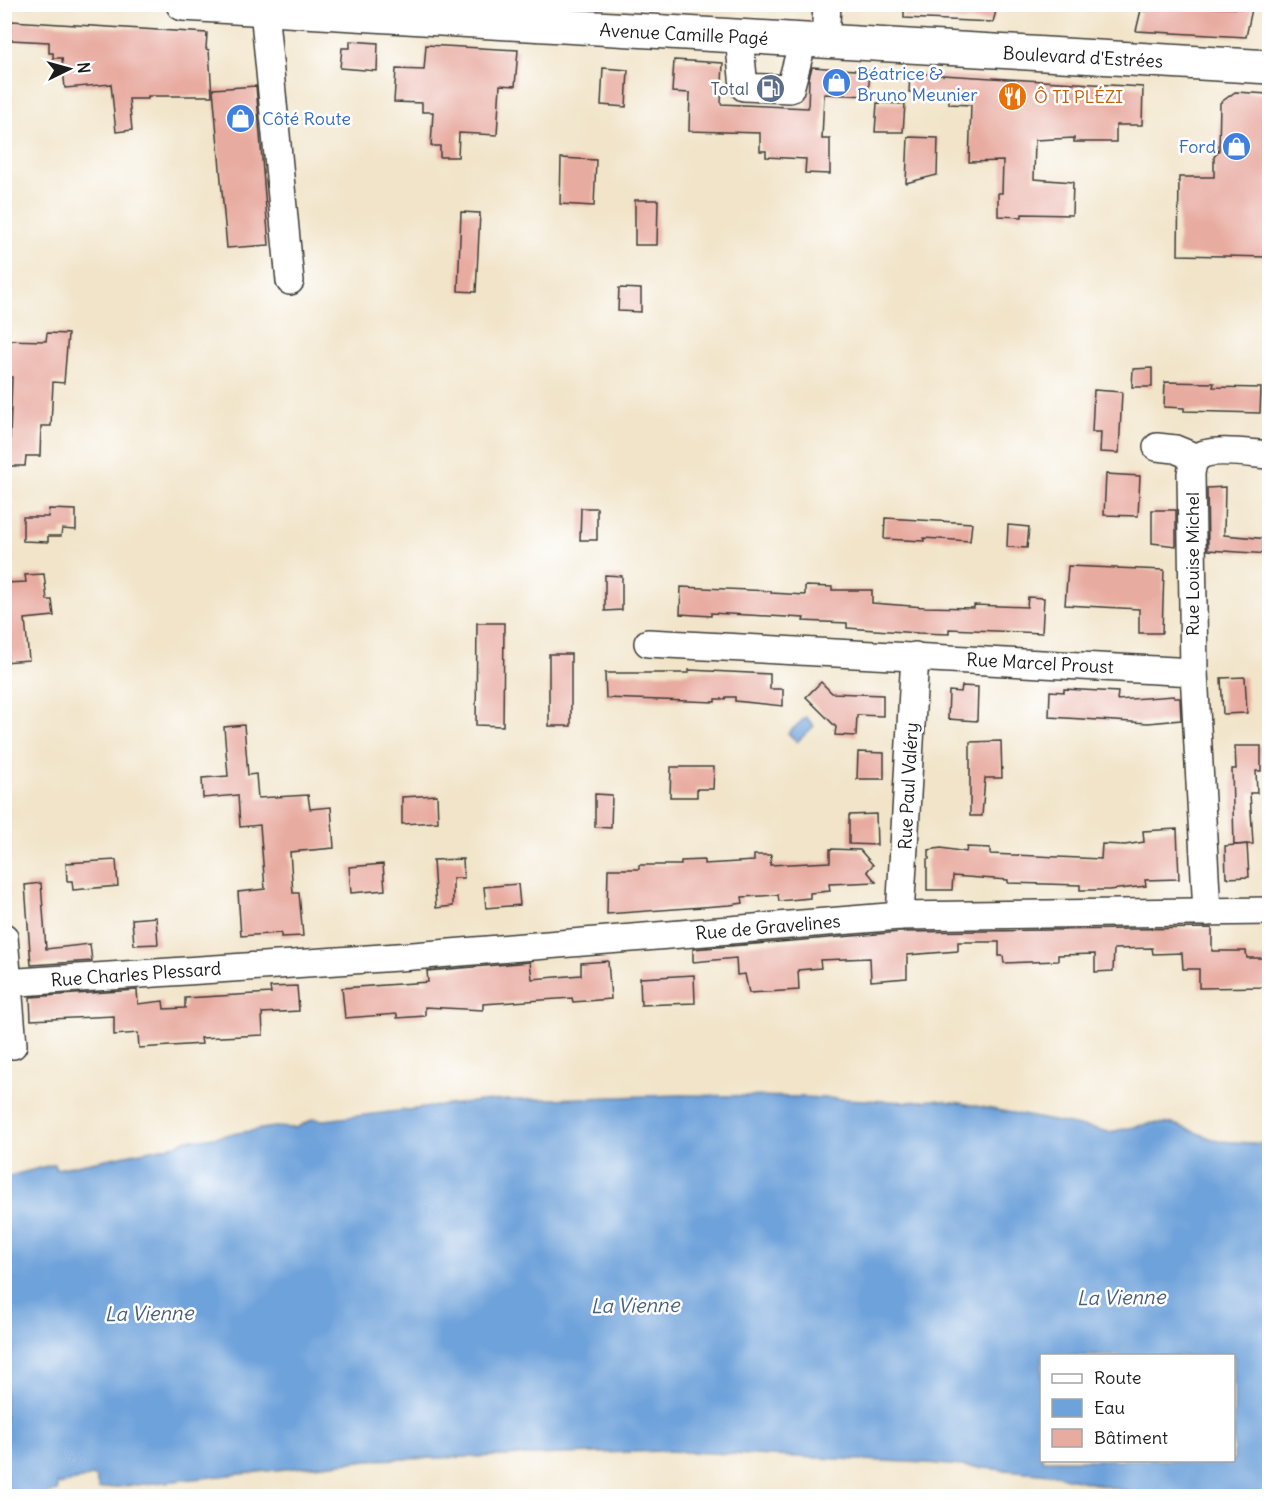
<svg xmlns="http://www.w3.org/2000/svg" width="1274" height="1501" font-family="Delius,sans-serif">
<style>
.water{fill:#6ea2da;stroke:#455f7b;stroke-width:1.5;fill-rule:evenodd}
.building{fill:#e8aba0}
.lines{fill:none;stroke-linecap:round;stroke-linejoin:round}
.minor-casing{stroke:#3c3a36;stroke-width:30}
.major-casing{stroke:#3c3a36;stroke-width:36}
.minor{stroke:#fff;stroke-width:27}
.major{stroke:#fff;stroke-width:33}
.labels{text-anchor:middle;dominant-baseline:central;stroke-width:5;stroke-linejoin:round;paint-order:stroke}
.street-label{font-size:18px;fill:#1c1c1c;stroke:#fff}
.shop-label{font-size:18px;fill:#366cbe;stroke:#fff;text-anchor:start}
.service-label{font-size:18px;fill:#4e5e75;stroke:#fff;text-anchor:end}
.food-label{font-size:18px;fill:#c56008;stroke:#fff;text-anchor:start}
.water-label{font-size:20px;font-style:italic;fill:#455f7b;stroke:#fff}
</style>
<rect width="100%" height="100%" fill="#fff"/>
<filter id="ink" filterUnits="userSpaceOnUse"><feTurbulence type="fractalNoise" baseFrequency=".0167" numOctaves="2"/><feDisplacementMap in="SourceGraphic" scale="12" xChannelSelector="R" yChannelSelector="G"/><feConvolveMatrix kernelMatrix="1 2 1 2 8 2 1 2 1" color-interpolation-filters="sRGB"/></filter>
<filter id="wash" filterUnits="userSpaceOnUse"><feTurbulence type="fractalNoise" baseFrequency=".008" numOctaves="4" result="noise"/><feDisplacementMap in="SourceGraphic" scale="24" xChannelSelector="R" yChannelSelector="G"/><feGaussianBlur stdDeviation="1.35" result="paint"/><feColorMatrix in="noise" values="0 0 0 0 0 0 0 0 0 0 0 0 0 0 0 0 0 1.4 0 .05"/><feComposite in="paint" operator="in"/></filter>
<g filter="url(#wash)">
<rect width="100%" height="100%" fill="#f1e4c9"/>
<!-- water -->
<g class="water">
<polygon points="806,717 814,726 797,742 788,733"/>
<path d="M681,1095l121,2 105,5 27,-2 27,3 149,29 42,-9 22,1 44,17 51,3v352h-121l-98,-22 -122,-11 -263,-12 -295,9 -271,29 -3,-10 -4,-3 -32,9 -3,-2v8l-15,5h-37v-319l50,-13 1,5 120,-24 11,-6h14l73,-12 22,1 17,-9 12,1 155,-19zM1042,1356h192v104h-192z"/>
</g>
<g id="blocks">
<!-- building -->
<g class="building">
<polygon points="904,4 998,4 993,22 904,18"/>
<polygon points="1147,6 1176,7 1176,6 1252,9 1246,37 1136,31 1141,10 1146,11"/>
<polygon points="11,21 207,33 206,49 209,50 212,96 148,96 148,99 129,99 132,130 116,132 111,84 65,88 62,58 53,58 53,53 49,53 49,42 10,40"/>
<polygon points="350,41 378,43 377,71 340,68 342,48 350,48"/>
<polygon points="426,45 518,50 515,86 500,85 497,135 459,133 458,157 440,157 440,146 431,146 433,112 422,112 422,103 394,102 396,69 424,70"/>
<polygon points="674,60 723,63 721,104 808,108 809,78 812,67 870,71 868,96 824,94 822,139 830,139 830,174 805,173 806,159 766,157 766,151 760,151 760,133 689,131 690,93 672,92"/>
<polygon points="603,68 628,70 626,107 601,105"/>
<polygon points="910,73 1143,87 1142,125 1116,125 1116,142 1074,142 1074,138 1035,140 1034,179 1073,182 1072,215 1022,214 1022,217 998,216 998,193 1002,193 1003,161 969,162 971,105 949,104 949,98 940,98 940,93 909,92"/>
<polygon points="256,86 269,245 227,248 213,89"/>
<polygon points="1235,92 1269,94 1269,257 1178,255 1179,177 1214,177 1214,157 1219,150 1220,103"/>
<polygon points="877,103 905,104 903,132 875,132"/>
<polygon points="908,137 938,138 937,175 906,183"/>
<polygon points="561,158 596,160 594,206 560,204"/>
<polygon points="635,200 658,200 657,245 635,245"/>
<polygon points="461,212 480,213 476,292 458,291"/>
<polygon points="619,288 641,289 641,312 618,311"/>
<polygon points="47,333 68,334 64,383 53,382 51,426 41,426 40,456 26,456 25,466 9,466 12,377 9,377 9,371 4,371 4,340 46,341"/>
<polygon points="1152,368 1152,387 1132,387 1133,369"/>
<polygon points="1165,382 1214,383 1213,387 1261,388 1260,413 1184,411 1184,408 1164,407"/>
<polygon points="1094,390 1122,392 1119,453 1100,452 1101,432 1092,432"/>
<polygon points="1106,474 1140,476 1138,516 1104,515"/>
<polygon points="1225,487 1224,535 1269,539 1269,554 1208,550 1207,488"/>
<polygon points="581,508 597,508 597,540 580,540"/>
<polygon points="49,509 76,510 76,530 62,529 61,536 48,536 48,542 23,541 23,517 48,517"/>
<polygon points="1152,510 1176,510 1176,546 1152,543"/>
<polygon points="885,518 972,523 970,541 924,538 924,541 884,539"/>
<polygon points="1008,525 1029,527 1027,548 1007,547"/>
<polygon points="1068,566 1164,570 1162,633 1139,633 1139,609 1065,605"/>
<polygon points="44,574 47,600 52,600 54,616 25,619 29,660 4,662 4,583 26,582 25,575"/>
<polygon points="605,575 622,576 622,610 605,611"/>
<polygon points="805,586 832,587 832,590 872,590 872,603 924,607 974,608 974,605 1027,607 1028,597 1044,598 1042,633 949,629 949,634 918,633 847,628 847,623 803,621 804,618 711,613 711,616 680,614 681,587 771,591 771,593 805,595"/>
<polygon points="477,623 504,623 503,726 476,725"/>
<rect x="549" y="654" width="22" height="72"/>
<polygon points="689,670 770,674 770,689 783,689 783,706 735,701 735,697 726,697 725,699 715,699 715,702 606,698 605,673 689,673"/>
<polygon points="1245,677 1247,713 1223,714 1221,678"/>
<polygon points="821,682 832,693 883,695 883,716 857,715 856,736 835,735 836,727 806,697"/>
<polygon points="962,686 978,687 977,721 948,719 949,691 961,692"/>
<polygon points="1064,689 1118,692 1117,700 1174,696 1174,698 1180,698 1181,720 1148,723 1049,717 1050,691 1064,692"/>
<polygon points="244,725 248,775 256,774 258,798 308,795 310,809 331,807 334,848 290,852 293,893 299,893 303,936 281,937 281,933 241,936 238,892 265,889 260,825 240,827 238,795 203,798 202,778 228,776 224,727"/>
<polygon points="1001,741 1002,778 985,778 982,816 970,816 970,742"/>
<polygon points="1235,746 1261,746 1261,771 1256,771 1257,793 1250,793 1253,844 1234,845 1232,769 1236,769"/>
<polygon points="858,752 884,753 884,779 857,779"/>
<polygon points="671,767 714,767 713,789 697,789 697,797 670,797"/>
<polygon points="595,794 612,795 611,828 595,827"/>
<polygon points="437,795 438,822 402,824 402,797"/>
<polygon points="876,814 877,845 849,844 849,815"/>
<polygon points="1177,829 1179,879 1145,880 1146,886 1109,890 1080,890 1080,885 1008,883 1008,880 953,876 952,890 927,890 927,859 929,859 929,850 941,848 966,852 967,847 990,848 990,854 1101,859 1102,844 1125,845 1144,842 1143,831"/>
<polygon points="1247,844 1249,877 1226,878 1225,846"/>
<polygon points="830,849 860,850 873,865 867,871 876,882 829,884 830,891 810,893 810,898 779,901 778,895 742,897 743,903 730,905 607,914 608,869 639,869 639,865 681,865 681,861 704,860 704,864 754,861 754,855 771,855 770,865 830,862"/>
<polygon points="463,859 464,878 453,878 453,906 436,908 433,860"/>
<polygon points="116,860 118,886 73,890 72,881 67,881 66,863"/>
<polygon points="383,864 385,890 351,893 349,867"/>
<polygon points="41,883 46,949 90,944 92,961 31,965 25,885"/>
<polygon points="518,884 520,905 486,908 484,887"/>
<polygon points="156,917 158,944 134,945 132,919"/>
<polygon points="1212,928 1212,951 1246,951 1247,958 1267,958 1267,987 1199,988 1199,969 1183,969 1182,953 1153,954 1152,948 1114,949 1113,971 1095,972 1095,954 1058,955 1058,961 1004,963 1003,956 999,956 999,942 958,942 958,951 907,955 907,978 871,981 870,958 820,960 821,968 798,970 799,990 749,993 745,974 737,975 736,958 693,962 693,949 901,932"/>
<polygon points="608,961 611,999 573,1002 572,998 483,1004 483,1010 425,1007 425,1016 397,1018 397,1014 345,1018 342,988 428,982 427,971 530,962 532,979 581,975 581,963"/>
<polygon points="694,975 695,1003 641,1005 640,978"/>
<polygon points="297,986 299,1011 262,1013 263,1035 201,1038 202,1044 139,1048 138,1033 114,1035 114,1016 31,1020 30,997 137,990 138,1004 163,1001 164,1009 185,1008 185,998 271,993 270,987"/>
</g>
</g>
</g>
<g filter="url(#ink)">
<use href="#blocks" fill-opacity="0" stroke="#3c3a36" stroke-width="1.5"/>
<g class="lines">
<defs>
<g id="minor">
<polyline points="264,9 290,281"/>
<polyline points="739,37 744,87 790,89 803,41"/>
<polyline points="825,42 827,4"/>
<polyline points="1157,447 1175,449 1197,458"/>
<polyline points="648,643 1194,672 1207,912"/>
<path d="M1194,672l-3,-198c1,-7 2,-13 7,-17 12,-10 56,-3 72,-2"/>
<polyline points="900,916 915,656"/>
<polyline points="4,937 13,1045"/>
<polyline points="4,983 413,956 900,916 1270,911"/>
</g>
<polyline id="major" points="183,4 1270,67"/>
</defs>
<!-- minor casing -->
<use href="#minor" class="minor-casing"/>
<!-- major casing -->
<use href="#major" class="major-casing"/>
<!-- minor -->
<use href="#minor" class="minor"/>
<!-- major -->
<use href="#major" class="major"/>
</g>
</g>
<!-- icons -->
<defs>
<symbol id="shop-disc" viewBox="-11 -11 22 22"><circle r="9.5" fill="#3f7fe0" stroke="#fff"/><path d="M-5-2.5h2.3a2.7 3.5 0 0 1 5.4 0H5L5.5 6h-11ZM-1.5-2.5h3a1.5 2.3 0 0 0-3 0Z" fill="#fff"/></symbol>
<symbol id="fuel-disc" viewBox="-11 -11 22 22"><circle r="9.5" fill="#5c6f8a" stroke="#fff"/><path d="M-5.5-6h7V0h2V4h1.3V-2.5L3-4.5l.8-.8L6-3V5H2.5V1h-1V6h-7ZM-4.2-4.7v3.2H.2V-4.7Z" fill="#fff"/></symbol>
<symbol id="restaurant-disc" viewBox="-11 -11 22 22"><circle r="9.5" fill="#e8710a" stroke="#fff"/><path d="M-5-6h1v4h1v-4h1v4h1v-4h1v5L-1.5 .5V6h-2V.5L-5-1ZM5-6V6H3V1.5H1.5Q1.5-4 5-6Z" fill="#fff"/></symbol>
</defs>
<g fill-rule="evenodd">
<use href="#shop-disc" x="820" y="66" width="33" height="33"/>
<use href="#fuel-disc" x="754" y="72" width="33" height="33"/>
<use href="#restaurant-disc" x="996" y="80" width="33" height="33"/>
<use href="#shop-disc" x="224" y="102" width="33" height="33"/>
<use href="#shop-disc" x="1220" y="130" width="33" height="33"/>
</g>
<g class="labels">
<!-- street labels -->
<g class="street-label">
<text transform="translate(684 34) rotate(3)">Avenue Camille Pagé</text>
<text transform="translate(1083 57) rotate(3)">Boulevard d'Estrées</text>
<text transform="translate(1192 564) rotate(-90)">Rue Louise Michel</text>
<text transform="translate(1040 663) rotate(3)">Rue Marcel Proust</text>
<text transform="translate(908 786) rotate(-87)">Rue Paul Valéry</text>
<text transform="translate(768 927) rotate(-5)">Rue de Gravelines</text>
<text transform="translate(136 974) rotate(-4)">Rue Charles Plessard</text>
</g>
<!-- shop labels -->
<g class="shop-label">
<text x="857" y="73">Béatrice &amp;<tspan x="857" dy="21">Bruno Meunier</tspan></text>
<text x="262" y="118">Côté Route</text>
<text x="1216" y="146" text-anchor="end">Ford</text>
</g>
<!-- service labels -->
<g class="service-label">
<text x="749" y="88">Total</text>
</g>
<!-- food labels -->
<g class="food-label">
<text x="1034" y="96">Ô TI PLÉZI</text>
</g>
<!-- water labels -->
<g class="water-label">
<text transform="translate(1121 1297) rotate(-1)">La Vienne</text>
<text transform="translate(635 1305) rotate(-1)">La Vienne</text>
<text transform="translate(149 1313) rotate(-1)">La Vienne</text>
</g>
</g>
<!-- margin -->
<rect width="1274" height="1501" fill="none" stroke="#fff" stroke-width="24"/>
<!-- legend -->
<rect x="1040" y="1354" width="195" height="108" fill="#ffffff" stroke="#a4a4a4" stroke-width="1.5"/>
<rect x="1052" y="1374" width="30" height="9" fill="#ffffff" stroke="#a4a4a4" stroke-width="1.5"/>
<text x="1094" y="1384" font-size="18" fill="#1c1c1c">Route</text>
<rect x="1052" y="1399" width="30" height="18" fill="#6ea2da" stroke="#a4a4a4" stroke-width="1.5"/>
<text x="1094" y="1414" font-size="18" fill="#1c1c1c">Eau</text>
<rect x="1052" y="1429" width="30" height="18" fill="#e8aba0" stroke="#a4a4a4" stroke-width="1.5"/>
<text x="1094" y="1444" font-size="18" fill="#1c1c1c">Bâtiment</text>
<!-- north arrow -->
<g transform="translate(69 69) rotate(85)" stroke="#ffffff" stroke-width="4.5" paint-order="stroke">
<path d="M0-4.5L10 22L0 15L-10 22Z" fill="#1c1c1c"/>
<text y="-9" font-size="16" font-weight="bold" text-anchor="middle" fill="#1c1c1c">N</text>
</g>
</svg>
